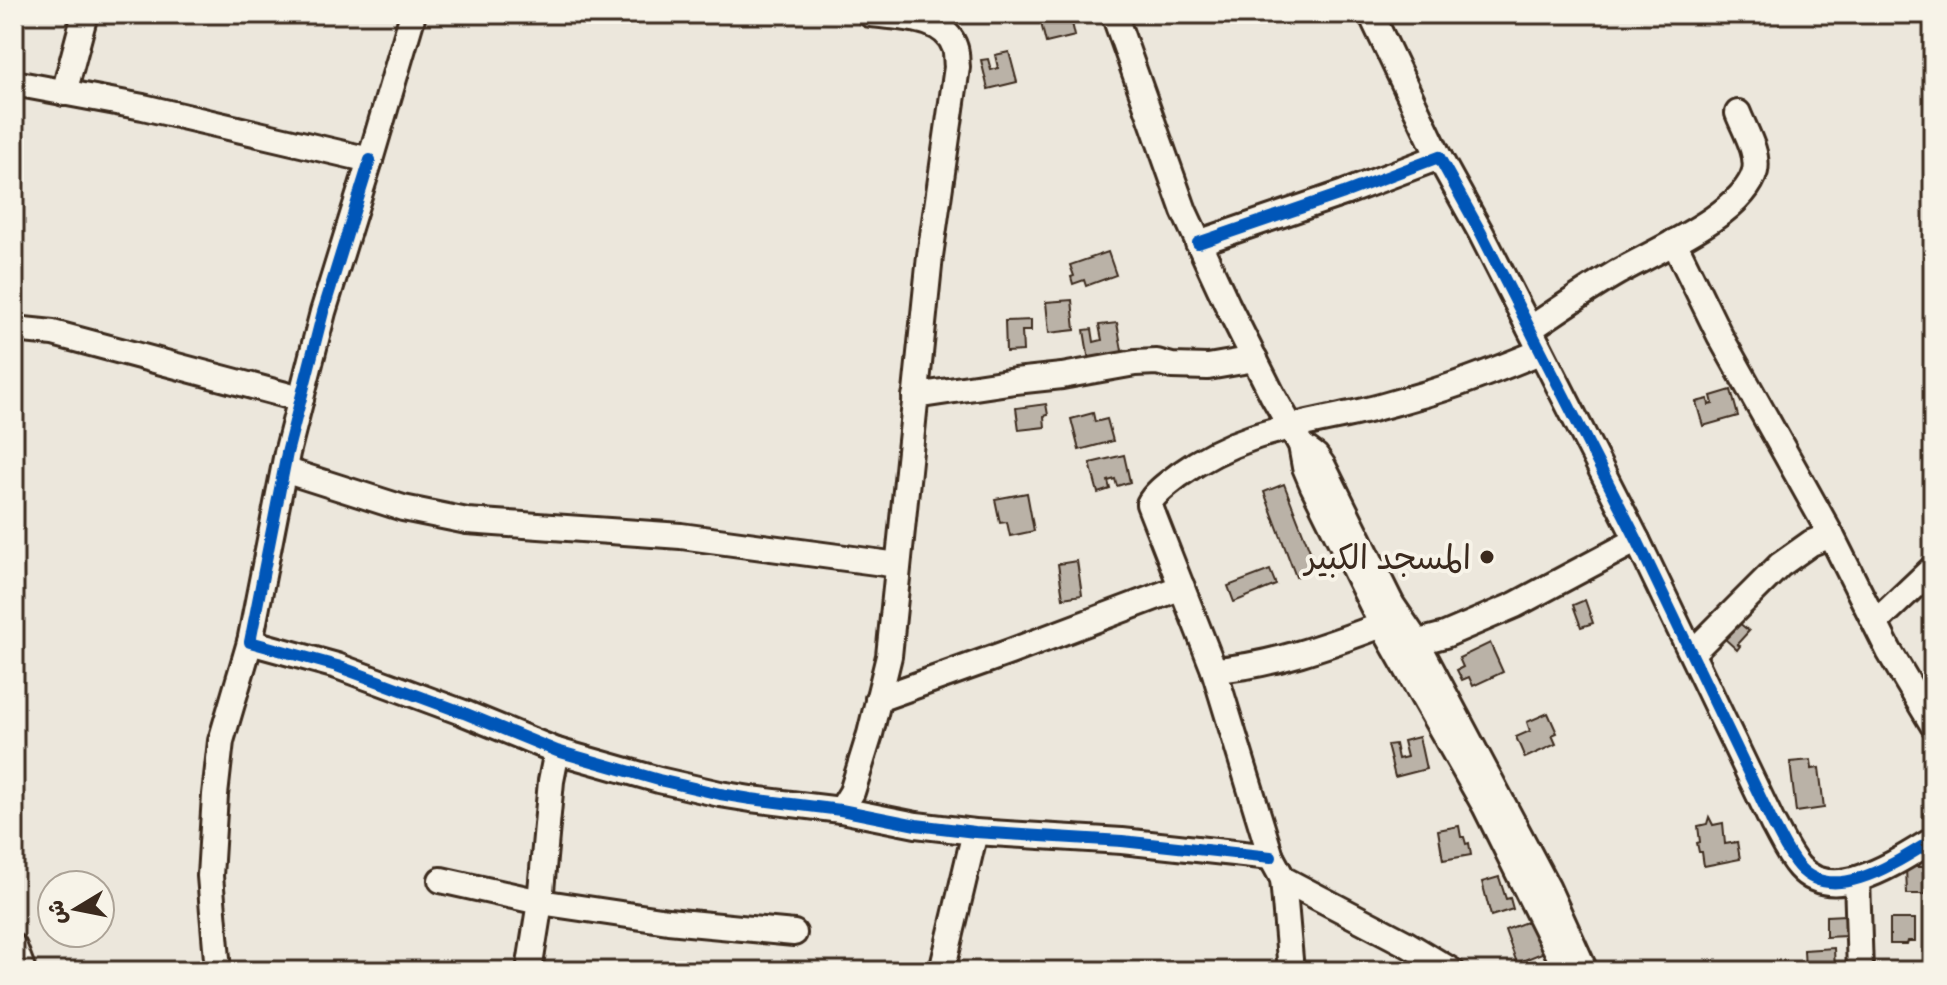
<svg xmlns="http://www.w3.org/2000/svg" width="1947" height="985" font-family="Caveat,'Playpen Sans Arabic',sans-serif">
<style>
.building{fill:#bab2a7;stroke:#3b2a1e;stroke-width:2}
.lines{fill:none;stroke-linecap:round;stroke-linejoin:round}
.minor-casing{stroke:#3b2a1e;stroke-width:30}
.minor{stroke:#f7f3e8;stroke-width:24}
.cycleway-casing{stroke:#f7f3e8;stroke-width:17}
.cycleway{stroke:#0057b8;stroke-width:12}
.poi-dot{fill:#3b2a1e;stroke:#f7f3e8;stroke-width:3}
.labels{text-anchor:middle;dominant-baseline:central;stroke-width:8;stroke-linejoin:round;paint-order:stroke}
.poi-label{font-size:34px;fill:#3b2a1e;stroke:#f7f3e8;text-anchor:end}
</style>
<rect width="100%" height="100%" fill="#ece7dc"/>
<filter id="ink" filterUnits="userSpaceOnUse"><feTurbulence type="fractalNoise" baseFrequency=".0125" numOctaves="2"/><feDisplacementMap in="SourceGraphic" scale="16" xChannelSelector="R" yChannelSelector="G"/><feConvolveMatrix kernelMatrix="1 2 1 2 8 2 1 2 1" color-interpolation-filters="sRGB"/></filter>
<g filter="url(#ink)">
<!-- building -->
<g class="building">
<polygon points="1043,14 1070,14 1075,36 1046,43 1039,15"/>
<polygon points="1009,52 1017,82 988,89 981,60 988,59 991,70 998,68 995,55"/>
<polygon points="1108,252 1116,275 1086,286 1084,280 1073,284 1071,277 1074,276 1070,265"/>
<polygon points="1072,300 1075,330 1049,333 1046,302"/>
<polygon points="1031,320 1031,331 1022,331 1023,351 1006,352 1005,321"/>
<polygon points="1117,323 1123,356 1089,361 1084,330 1092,329 1094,342 1102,340 1099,325"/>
<polygon points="1731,390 1738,416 1703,426 1696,402 1708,399 1709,405 1713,404 1711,396"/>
<polygon points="1046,404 1048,415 1044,416 1045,427 1019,430 1016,408"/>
<polygon points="1093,413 1095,422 1107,419 1113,441 1079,450 1071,419"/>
<polygon points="1124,455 1130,482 1117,486 1115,479 1108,481 1110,489 1098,493 1090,463"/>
<polygon points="1284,484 1317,569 1296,577 1264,492"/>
<polygon points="1027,493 1034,531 1010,536 1007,522 1000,523 995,499"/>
<polygon points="1077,561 1082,595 1063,598 1058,564"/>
<polygon points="1270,570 1276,585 1234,602 1228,586"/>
<polygon points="1585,600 1593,623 1581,627 1573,605"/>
<polygon points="1738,622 1749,631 1737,644 1740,646 1737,650 1724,638"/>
<polygon points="1490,643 1503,672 1473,686 1469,677 1462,680 1457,670 1463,667 1459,658"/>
<polygon points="1548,713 1557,733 1552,735 1556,744 1525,758 1516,737 1530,731 1527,722"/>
<polygon points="1419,737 1426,769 1395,777 1387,745 1395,744 1398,759 1407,757 1403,741"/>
<polygon points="1811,760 1812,769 1819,768 1824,808 1796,812 1790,762"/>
<polygon points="1709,817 1713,825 1723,823 1725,844 1737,842 1740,859 1704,866 1702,852 1699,852 1697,843 1700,842 1698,826 1707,824"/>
<polygon points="1459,826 1461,837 1464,837 1466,844 1469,843 1471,855 1443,860 1438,830"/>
<polygon points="1906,867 1930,867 1931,894 1907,894"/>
<polygon points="1499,877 1506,899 1510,898 1513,909 1491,916 1482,882"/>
<polygon points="1845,915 1846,936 1826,937 1826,916"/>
<polygon points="1534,919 1547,951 1517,963 1505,930"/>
<polygon points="1890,919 1915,919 1915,941 1908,941 1907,944 1890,944"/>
<polygon points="1834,948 1835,971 1805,970 1804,950"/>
</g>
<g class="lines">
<defs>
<g id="minor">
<polyline points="1114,14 1184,211 1227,304 1272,394 1301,445 1305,467 1313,486 1382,625 1485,806 1567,971"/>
<polyline points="1371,14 1439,157"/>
<polyline points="14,83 143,107 370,160 413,14"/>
<polyline points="64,93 85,14"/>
<polyline points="370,160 323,312 287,453 250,642 337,666 464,713 557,751 659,780 720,794 751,799 841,810 916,825 975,832 1122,841 1271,857"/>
<polyline points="1674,242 1720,336 1831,535 1889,651 1933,725"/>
<path d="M1198,243l146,-50 95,-36 42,76 156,307 136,284c8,14 15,31 26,43 35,39 99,-6 134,-27"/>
<polyline points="14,329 53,333 301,399"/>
<path d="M1530,329c27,-18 54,-37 83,-54 37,-22 131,-60 142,-104 4,-18 -11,-42 -17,-58"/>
<polyline points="915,396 1015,381 1062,376 1135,363 1157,362 1172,366 1208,367 1255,359"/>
<polyline points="1301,445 1316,456 1323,466 1392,605 1417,642 1547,887 1585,971"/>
<polyline points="284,470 403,508 467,521 681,536 898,565"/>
<polyline points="1876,622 1933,568"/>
<polyline points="1403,646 1445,635 1515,605 1637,540"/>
<polyline points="1692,653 1780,565 1811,543 1831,535"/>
<path d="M1214,670c57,-4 115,-25 168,-45"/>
<polyline points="878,699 1010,652 1182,587"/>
<path d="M841,810l11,-18 18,-58 19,-78 41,-400 27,-189c-1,-6 0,-13 -2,-19 -10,-33 -58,-30 -85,-34"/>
<polyline points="1283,879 1291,971"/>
<polyline points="1857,879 1860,971"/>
<polyline points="441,880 540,902 668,921 794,933"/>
<polyline points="14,947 23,971"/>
<polyline points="218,971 210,876 215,795 221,741 250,642"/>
<polyline points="529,971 540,902 551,781 557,751"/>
<polyline points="942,971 975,832"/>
<path d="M1452,971l-45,-27 -124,-65 -12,-22 -57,-187 -65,-166c6,-12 20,-21 30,-29 57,-41 111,-48 176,-62 24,-5 48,-13 71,-19 39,-11 77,-27 114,-42"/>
</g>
</defs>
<!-- minor casing -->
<use href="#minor" class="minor-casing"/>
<!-- minor -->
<use href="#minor" class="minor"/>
<defs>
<g id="cycleway">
<polyline points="370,160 323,312 287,453 250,642 337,666 464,713 557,751 659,780 720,794 751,799 841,810 916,825 975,832 1122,841 1271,857"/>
<path d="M1198,243l146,-50 95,-36 42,76 156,307 136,284c8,14 15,31 26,43 35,39 99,-6 134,-27"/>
</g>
</defs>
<!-- cycleway casing -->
<use href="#cycleway" class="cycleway-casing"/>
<!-- cycleway -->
<use href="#cycleway" class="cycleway"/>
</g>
</g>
<!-- markers -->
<circle class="poi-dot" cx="1487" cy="557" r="8"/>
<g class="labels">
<!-- poi labels -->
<g class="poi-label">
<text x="1471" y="557">المسجد الكبير</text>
</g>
</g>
<!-- margin -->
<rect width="1947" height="985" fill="none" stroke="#f7f3e8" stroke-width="48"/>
<rect x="24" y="24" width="1899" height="937" fill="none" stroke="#3b2a1e" stroke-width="3" filter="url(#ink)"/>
<!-- north arrow -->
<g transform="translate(76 909) rotate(260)"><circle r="38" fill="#f7f3e8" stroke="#aca397" stroke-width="2"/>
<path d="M0-6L14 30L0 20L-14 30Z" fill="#3b2a1e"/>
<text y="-12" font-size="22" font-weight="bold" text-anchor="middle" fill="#3b2a1e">ش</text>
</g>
</svg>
